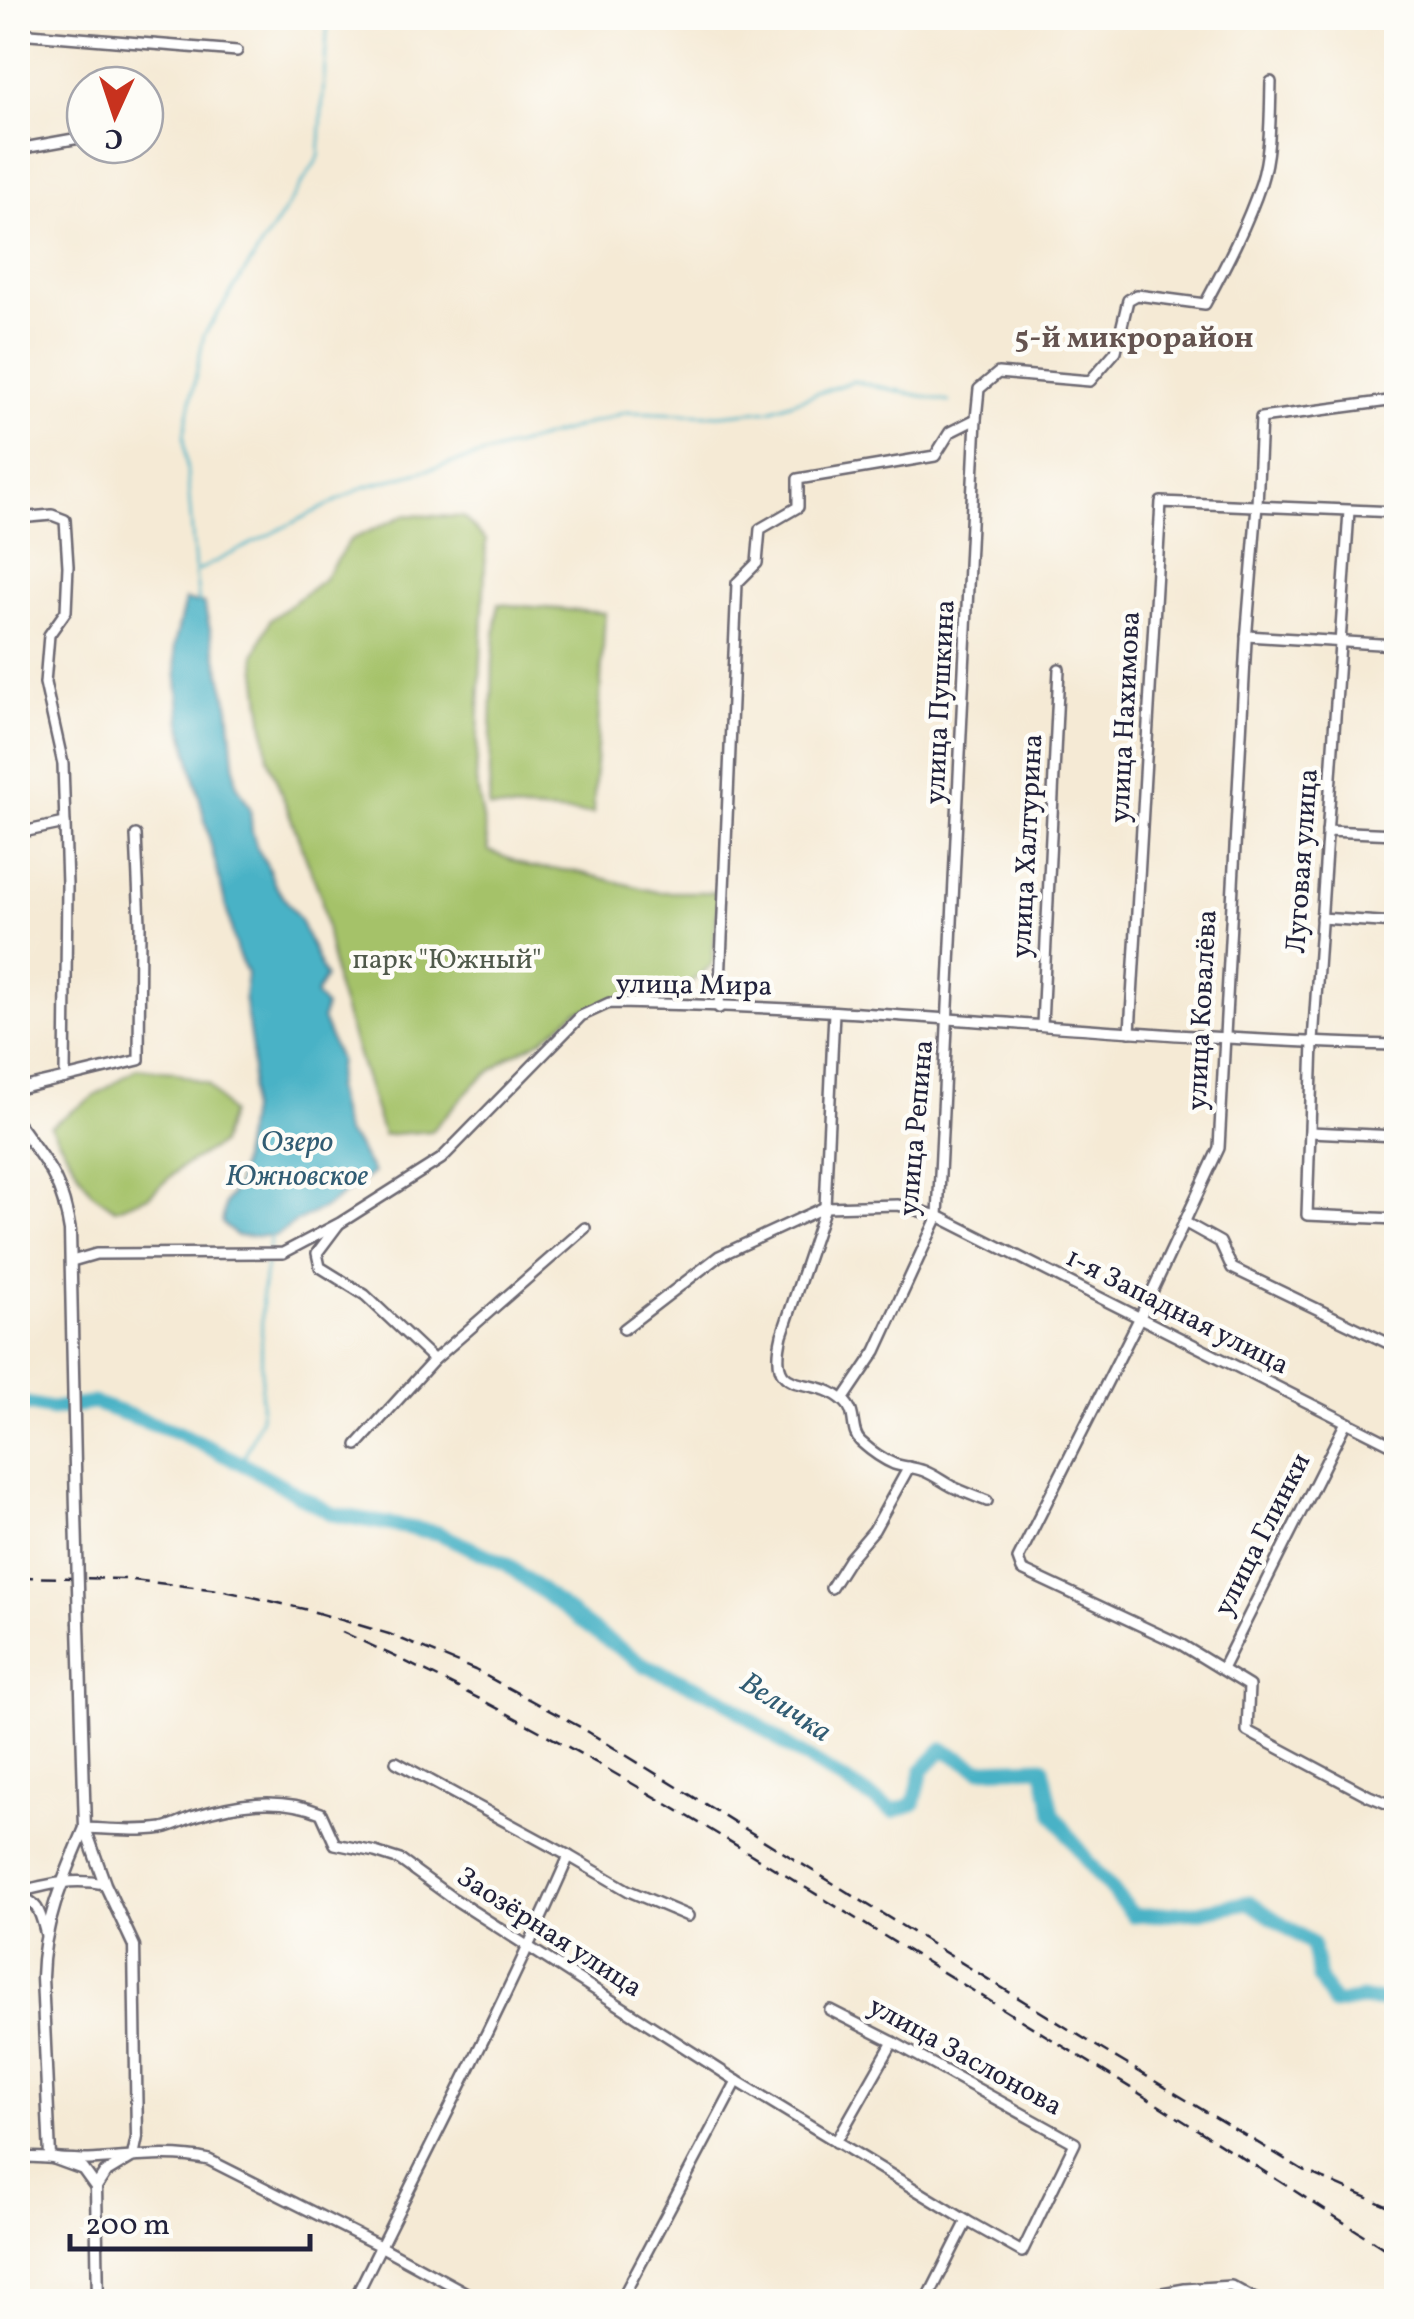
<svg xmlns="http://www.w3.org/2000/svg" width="1414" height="2319" font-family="Vollkorn,serif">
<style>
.green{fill:#a5c269;stroke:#647252;stroke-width:2.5}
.water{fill:#48b2c6;stroke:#356a80;stroke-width:2.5}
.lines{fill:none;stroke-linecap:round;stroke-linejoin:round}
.stream{stroke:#48b2c6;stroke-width:2.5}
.river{stroke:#48b2c6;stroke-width:15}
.minor-casing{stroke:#6c6871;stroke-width:14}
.major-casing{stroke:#6c6871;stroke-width:15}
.minor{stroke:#fff;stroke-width:9}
.major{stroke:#fff;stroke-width:10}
.rail{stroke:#22223b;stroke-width:2.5;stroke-dasharray:15 8;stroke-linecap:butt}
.major-bridge-casing{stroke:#6c6871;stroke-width:15;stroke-linecap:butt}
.major-bridge{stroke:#fff;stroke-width:10}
.labels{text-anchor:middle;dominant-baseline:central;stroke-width:9;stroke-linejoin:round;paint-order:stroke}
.street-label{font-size:28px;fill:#22223b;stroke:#fdfcf7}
.park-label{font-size:28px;fill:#505a4b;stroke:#fdfcf7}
.neighbourhood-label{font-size:30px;font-weight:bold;fill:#655450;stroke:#fdfcf7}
.water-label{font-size:30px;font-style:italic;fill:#315c73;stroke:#fdfcf7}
</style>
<rect width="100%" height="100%" fill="#fdfcf7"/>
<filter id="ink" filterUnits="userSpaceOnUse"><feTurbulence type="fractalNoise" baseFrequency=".01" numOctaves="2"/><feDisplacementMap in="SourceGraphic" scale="20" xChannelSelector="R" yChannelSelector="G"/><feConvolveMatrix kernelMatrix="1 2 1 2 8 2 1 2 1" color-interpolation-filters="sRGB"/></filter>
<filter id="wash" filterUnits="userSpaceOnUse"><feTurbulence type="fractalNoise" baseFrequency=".0048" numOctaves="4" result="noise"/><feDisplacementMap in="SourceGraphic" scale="40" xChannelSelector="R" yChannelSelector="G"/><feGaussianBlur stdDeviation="2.25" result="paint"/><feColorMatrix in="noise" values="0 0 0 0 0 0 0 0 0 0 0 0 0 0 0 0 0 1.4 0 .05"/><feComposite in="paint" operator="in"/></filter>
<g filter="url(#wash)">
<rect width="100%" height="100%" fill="#f5ead5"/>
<!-- green -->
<g class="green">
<polygon points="405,515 463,517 486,540 476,781 489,851 530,867 574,871 657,892 719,892 712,965 680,991 577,1011 543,1039 509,1057 477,1082 431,1131 383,1135 336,985 321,897 268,758 255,655 270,620 323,580 350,540"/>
<polygon points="498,604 605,613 593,814 489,808 493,660"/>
<polygon points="137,1068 173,1072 208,1084 230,1113 220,1144 180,1168 149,1196 115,1209 91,1192 50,1126"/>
</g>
<!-- water -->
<polygon class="water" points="185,600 204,604 229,708 236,783 250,808 252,831 257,848 267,865 275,885 300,920 325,977 315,995 325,1006 322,1019 339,1060 335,1089 343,1126 346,1134 354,1141 373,1173 326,1207 296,1222 276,1236 236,1236 222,1223 225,1204 237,1184 249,1111 252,1071 252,1050 244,996 247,973 237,952 181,722 174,646"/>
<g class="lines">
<!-- stream -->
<g class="stream">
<polyline points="195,569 184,435 204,335 319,157 328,18"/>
<polyline points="199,603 195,572 364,487 508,448 627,412 719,415 770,410 853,381 949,402"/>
<polyline points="241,1464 261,1417 262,1292 271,1234"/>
</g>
<!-- river -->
<polyline class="river" points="18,1402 51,1409 94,1403 177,1432 253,1469 332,1514 438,1533 506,1564 594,1631 644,1665 720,1697 789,1747 893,1811 914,1804 922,1771 943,1749 979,1769 1043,1767 1053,1813 1091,1866 1134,1916 1197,1912 1249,1902 1312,1944 1319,1978 1334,2004 1360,1999 1396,2002"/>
</g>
</g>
<g filter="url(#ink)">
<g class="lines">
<defs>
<g id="minor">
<polyline points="18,33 237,51"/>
<polyline points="18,149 85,137"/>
<polyline points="1396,400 1261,418 1257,505 1246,641 1219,1148 1143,1311 1018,1559 1022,1570 1182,1645 1249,1686 1247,1731 1369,1796 1396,1807"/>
<polyline points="1349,511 1313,1042 1307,1215 1396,1219"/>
<polyline points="18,518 52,515 65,520 68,566 66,611 49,635 45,683 63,764 67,885 65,1078 18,1089"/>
<polyline points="1246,636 1396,645"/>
<polyline points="1327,831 1396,834"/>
<polyline points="18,833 65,823"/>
<polyline points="1321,918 1396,923"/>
<polyline points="719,1008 737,583 757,563 760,529 798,507 798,479 935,456 950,432 976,419"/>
<path d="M834,1012l-9,195 -43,128c-16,67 30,37 62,66 14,12 5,30 17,41 9,8 21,17 33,22 9,3 20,3 30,7 10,4 18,10 27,15 12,6 24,10 36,15"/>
<polyline points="1042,1025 1059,669"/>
<polyline points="1130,1032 1161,502 1396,512"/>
<polyline points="65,1078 139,1060 140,924 136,835"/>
<polyline points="1310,1132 1396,1136"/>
<polyline points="1184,1222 1220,1242 1232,1268 1396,1347"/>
<polyline points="338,1225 317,1253 320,1267 365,1295 434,1360"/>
<path d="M72,1261l24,-7 187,-1 57,-30 101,-64 140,-143 28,-13c263,3 525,36 787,42"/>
<polyline points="624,1329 719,1256 825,1207 898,1205 938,1216 1396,1447"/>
<path d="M843,1400l33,-49 62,-135 38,-797 3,-30 19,-16 92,8 26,-30 12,-51 9,-5 68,9c21,-39 42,-79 56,-121 10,-31 9,-68 10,-101"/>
<polyline points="357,1445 434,1360 585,1228"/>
<polyline points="831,1588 850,1558 874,1530 909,1467"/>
<polyline points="1222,1669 1346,1422"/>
<polyline points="396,1762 569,1856 629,1891 688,1916"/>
<path d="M85,1828c26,1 52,4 78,0 10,-2 19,-7 29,-11 43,-14 87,-21 129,-4l14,31 40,8 25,8 51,37 286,184 230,140 55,31 53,-109 -182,-101 -63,-32"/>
<path d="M18,1892c32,-8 53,-14 87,-8"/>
<path d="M18,1898c21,1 23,19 28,37"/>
<polyline points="836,2142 893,2042"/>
<path d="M18,2157c24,0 47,3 71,3 40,-2 81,-9 120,0l173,87 101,55"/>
<path d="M353,2302c73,-148 150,-295 216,-446"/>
<polyline points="620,2302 737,2081"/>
<polyline points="926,2302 967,2221"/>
<polyline points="1150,2302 1157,2294 1185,2289 1231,2286 1260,2302"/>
</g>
<g id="major">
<path d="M18,1124c29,40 44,55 52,107l6,281"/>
<polyline points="79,1624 85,1828 105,1884 134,1946 137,2137 133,2156 105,2173 96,2187"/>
<path d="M85,1828c-21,49 -42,95 -43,149l8,180 33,12 13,18"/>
<polyline points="96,2187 98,2302"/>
</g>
</defs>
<!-- minor casing -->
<use href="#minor" class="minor-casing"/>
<!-- major casing -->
<use href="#major" class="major-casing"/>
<!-- minor -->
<use href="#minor" class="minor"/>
<!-- major -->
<use href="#major" class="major"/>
<!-- rail -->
<g class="rail">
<polyline points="18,1577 124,1579 219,1590 253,1597 308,1610 389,1634 475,1670 582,1728 1093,2044 1303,2170 1396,2210"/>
<path d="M342,1632c187,84 360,192 534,299 174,107 349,214 520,325"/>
</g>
<defs>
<polyline id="major-bridge" points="76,1512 79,1624"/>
</defs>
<!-- major-bridge casing -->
<use href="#major-bridge" class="major-bridge-casing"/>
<!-- major-bridge -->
<use href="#major-bridge" class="major-bridge"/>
</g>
</g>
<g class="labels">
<!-- street labels -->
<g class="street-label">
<text transform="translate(941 702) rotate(-87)">улица Пушкина</text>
<text transform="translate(1126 717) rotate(-87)">улица Нахимова</text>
<text transform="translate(1028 846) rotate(-87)">улица Халтурина</text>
<text transform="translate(1303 861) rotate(-86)">Луговая улица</text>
<text transform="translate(694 986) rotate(1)">улица Мира</text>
<text transform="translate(1203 1010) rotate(-87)">улица Ковалёва</text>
<text transform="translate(917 1128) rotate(-85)">улица Репина</text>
<text transform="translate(1177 1312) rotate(27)">1-я Западная улица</text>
<text transform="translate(1263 1535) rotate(-63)">улица Глинки</text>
<text transform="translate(549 1933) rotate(33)">Заозёрная улица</text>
<text transform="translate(965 2057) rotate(29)">улица Заслонова</text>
</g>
<!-- park labels -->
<g class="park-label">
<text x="447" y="960">парк "Южный"</text>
</g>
<!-- neighbourhood labels -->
<g class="neighbourhood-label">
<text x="1134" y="339">5-й микрорайон</text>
</g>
<!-- water labels -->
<g class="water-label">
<text x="297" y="1143">Озеро<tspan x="297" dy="34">Южновское</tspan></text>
<text transform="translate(785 1708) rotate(33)">Величка</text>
</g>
</g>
<!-- margin -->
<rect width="1414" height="2319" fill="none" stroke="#fdfcf7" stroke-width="60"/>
<!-- north arrow -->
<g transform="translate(115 115) rotate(183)"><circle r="48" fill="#fdfcf7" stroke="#a5a5ac" stroke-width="2.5"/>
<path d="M0-8L18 38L0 25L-18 38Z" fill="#c8321e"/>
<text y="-15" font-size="28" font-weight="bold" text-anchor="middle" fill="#22223b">С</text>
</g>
<!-- scale -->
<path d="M70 2234v15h240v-15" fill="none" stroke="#22223b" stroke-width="5"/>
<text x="85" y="2234" font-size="30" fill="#22223b" stroke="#fdfcf7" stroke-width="8" paint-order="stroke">200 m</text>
</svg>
